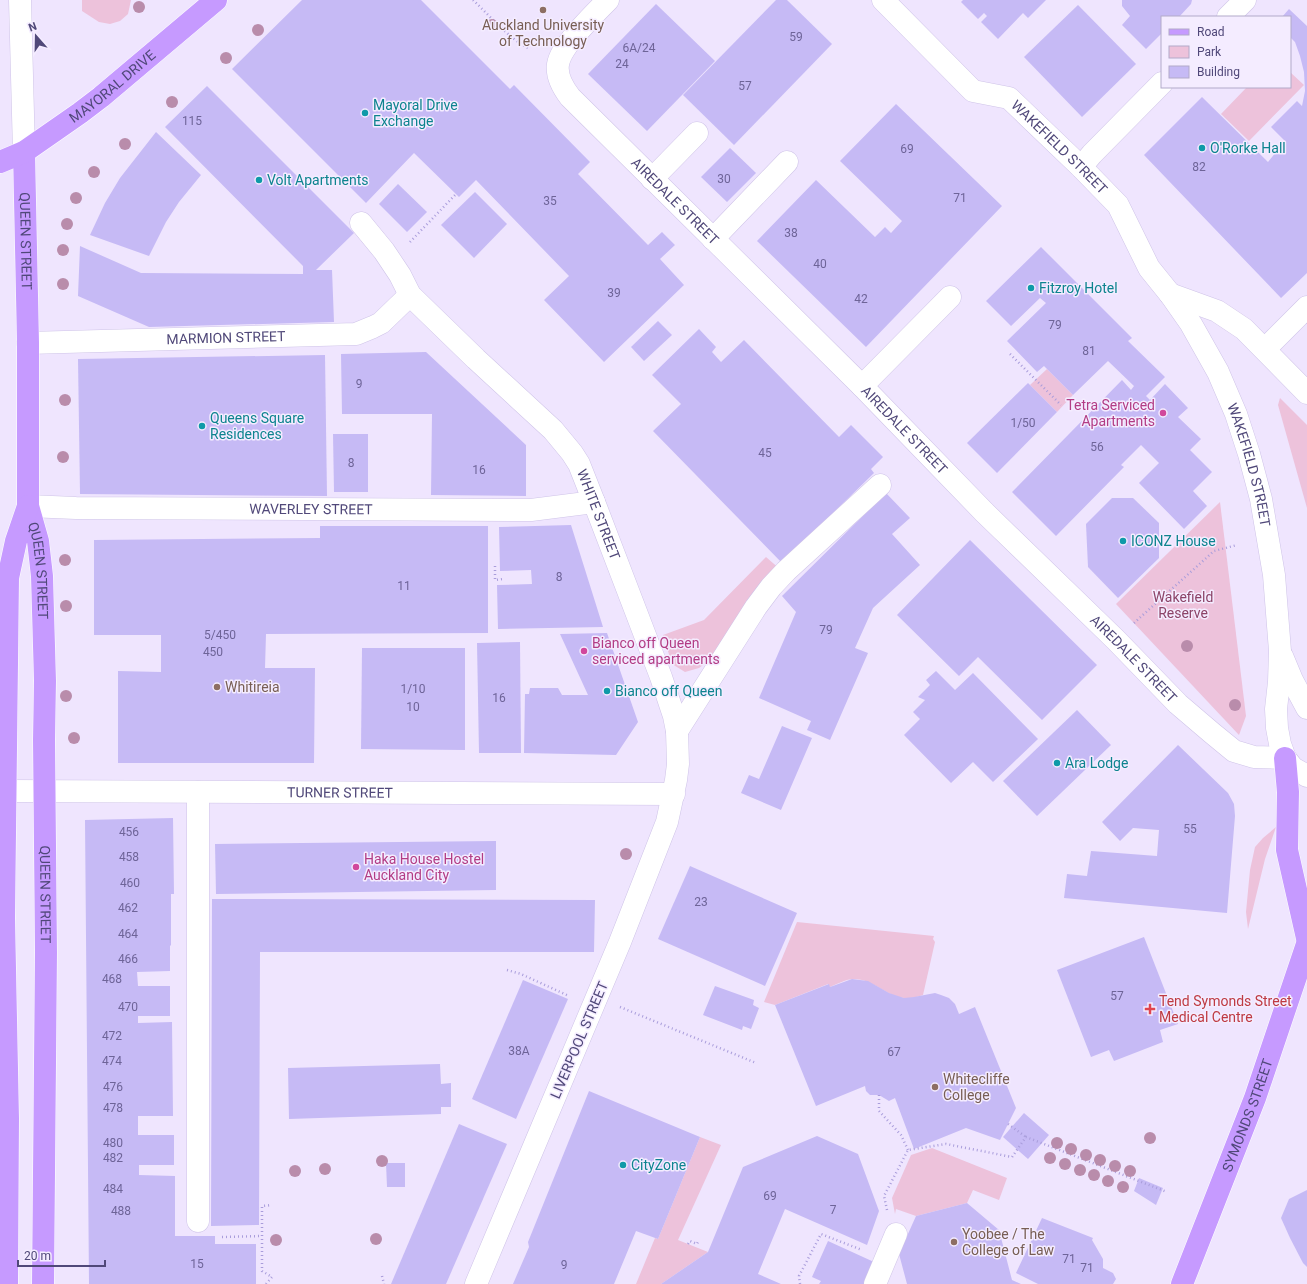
<svg xmlns="http://www.w3.org/2000/svg" width="1307" height="1284" font-family="Roboto,sans-serif">
<style>
.green{fill:#edc2db}
.building{fill:#c6baf5}
.lines{fill:none;stroke-linecap:round;stroke-linejoin:round}
.minor-casing{stroke:#cfc4e8;stroke-width:23}
.major-casing{stroke:#fff;stroke-width:23}
.path{stroke:#a99ddb;stroke-width:2.5;stroke-dasharray:1 3;stroke-linecap:butt}
.minor{stroke:#fff;stroke-width:22}
.major{stroke:#c69aff;stroke-width:22}
.tree{fill:#b98cab}
.education-dot{fill:#8d6e63;stroke:#f4ecff;stroke-width:1.5}
.culture-dot{fill:#0f9aa8;stroke:#f4ecff;stroke-width:1.5}
.hotel-dot{fill:#d1479c;stroke:#f4ecff;stroke-width:1.5}
.health-dot{fill:#e0444e;stroke:#f4ecff;stroke-width:1.5}
.labels{text-anchor:middle;dominant-baseline:central;stroke-width:3;stroke-linejoin:round;paint-order:stroke}
.number-label{font-size:12px;fill:#6e6498}
.education-label{font-size:14px;fill:#785e54;stroke:#f4ecff;text-anchor:start}
.street-label{font-size:14px;fill:#504879;stroke:#f4ecff}
.culture-label{font-size:14px;fill:#0d838f;stroke:#f4ecff;text-anchor:start}
.hotel-label{font-size:14px;fill:#b23c85;stroke:#f4ecff;text-anchor:start}
.park-label{font-size:14px;fill:#8c4367;stroke:#f4ecff}
.health-label{font-size:14px;fill:#be3a42;stroke:#f4ecff;text-anchor:start}
</style>
<rect width="100%" height="100%" fill="#efe5fe"/>
<!-- green -->
<g class="green">
<polygon points="82,0 131,0 128,14 120,21 110,24 99,22 82,11"/>
<polygon points="1290,72 1304,85 1249,141 1221,114 1247,87 1290,87"/>
<polygon points="1047,369 1073,395 1057,412 1030,385"/>
<polygon points="1280,398 1307,425 1307,508 1278,405"/>
<polygon points="1220,502 1246,716 1239,735 1116,604"/>
<polygon points="766,557 781,570 715,656 699,668 685,672 672,664 663,635 704,620"/>
<polygon points="1276,827 1265,859 1248,929 1246,912 1250,870 1255,847 1263,838"/>
<path d="M797,922l137,14 -1,3 2,3 -12,53c-6,2 -13,4 -19,3 -18,-2 -31,-19 -50,-19 -8,0 -17,5 -24,8l-2,-3 -53,21 -11,-3z"/>
<polygon points="700,1137 721,1145 678,1240 708,1252 661,1284 636,1284 655,1238 658,1239"/>
<polygon points="932,1148 1007,1178 999,1200 973,1190 967,1203 916,1216 896,1209 895,1214 892,1198 911,1155"/>
</g>
<!-- building -->
<g class="building">
<polygon points="302,0 421,0 510,89 514,85 590,162 578,174 648,245 662,232 675,245 660,259 684,285 604,362 544,300 569,276 476,180 459,197 414,153 366,203 232,69"/>
<polygon points="776,0 787,0 832,44 734,145 683,95"/>
<polygon points="963,0 1046,0 1028,18 1023,13 998,39 981,22 987,16 984,13 978,19 961,2"/>
<polygon points="1122,0 1192,0 1191,4 1179,17 1162,17 1162,33 1146,49 1122,25 1130,16 1122,6"/>
<polygon points="656,4 715,61 647,131 588,74"/>
<polygon points="1078,5 1136,64 1082,117 1024,57"/>
<polygon points="1289,9 1307,26 1307,273 1281,298 1144,155 1202,97 1268,162 1285,141 1271,127 1297,101 1302,106 1305,91 1304,72 1300,56 1295,42 1290,37 1290,17 1282,17"/>
<polygon points="207,86 354,233 316,270 332,270 334,322 149,327 78,296 80,246 141,273 303,274 303,266 165,127"/>
<polygon points="896,104 1002,206 866,347 757,241 816,180 875,237 885,227 891,233 902,221 840,161"/>
<polygon points="156,132 201,175 179,202 166,222 149,256 90,235 105,203 120,178"/>
<polygon points="730,148 756,173 727,202 701,177"/>
<polygon points="398,184 427,212 407,232 379,204"/>
<polygon points="475,192 507,224 474,258 441,225"/>
<polygon points="1041,247 1132,338 1128,341 1165,377 1146,396 1150,400 1165,384 1188,408 1178,417 1201,439 1190,450 1212,472 1193,491 1207,506 1184,529 1139,483 1159,463 1141,445 1121,465 1124,467 1056,536 1012,492 1122,380 1131,390 1134,386 1108,361 1073,395 1044,366 1037,372 1007,341 1046,303 1040,298 1011,326 986,301"/>
<polygon points="658,321 672,335 644,361 631,347"/>
<polygon points="699,329 716,347 712,352 721,362 744,340 839,437 851,425 883,457 871,469 874,473 782,563 653,431 681,404 652,375"/>
<polygon points="426,352 526,445 526,496 431,495 432,414 342,414 341,354"/>
<polygon points="325,355 327,496 80,494 78,359"/>
<polygon points="1028,383 1057,412 997,473 967,443"/>
<polygon points="333,434 368,434 368,492 334,492"/>
<polygon points="886,493 910,518 892,534 920,565 873,608 855,648 868,653 830,740 807,730 811,721 759,698 796,612 782,596"/>
<polygon points="1112,498 1133,498 1159,523 1159,558 1118,598 1088,567 1086,524"/>
<polygon points="571,525 603,627 498,629 497,585 532,584 531,570 500,571 499,527"/>
<polygon points="320,526 488,526 488,633 266,634 265,668 315,668 314,763 118,763 118,671 161,672 161,635 94,635 94,540 320,538"/>
<polygon points="970,540 1097,665 1042,720 978,657 959,676 897,615"/>
<polygon points="607,633 638,722 616,755 524,753 525,694 529,694 530,688 558,688 562,695 588,695 560,634"/>
<polygon points="520,642 521,753 479,753 477,643"/>
<polygon points="362,648 465,648 465,750 361,749"/>
<polygon points="936,671 955,690 973,673 1038,739 993,782 973,762 951,783 904,735 920,719 913,712 925,700 918,697 930,685 926,680"/>
<polygon points="1077,710 1111,745 1037,816 1003,781"/>
<polygon points="782,726 812,738 781,810 741,793 749,775 759,779"/>
<polygon points="1178,745 1228,793 1234,804 1235,816 1227,913 1064,898 1067,874 1087,876 1091,851 1157,856 1159,830 1133,828 1120,841 1102,822"/>
<polygon points="173,818 174,894 171,894 171,945 170,946 170,971 137,972 138,986 170,986 170,1016 138,1016 138,1023 172,1022 173,1116 138,1116 138,1135 174,1135 174,1165 139,1165 139,1175 175,1176 175,1236 215,1236 215,1244 256,1244 256,1284 89,1284 85,820"/>
<polygon points="496,841 496,890 216,894 215,844"/>
<polygon points="690,866 797,913 765,986 658,939"/>
<polygon points="212,899 595,900 594,952 260,952 259,1225 211,1226"/>
<polygon points="1144,937 1178,1024 1160,1030 1163,1042 1114,1061 1109,1050 1091,1057 1057,970"/>
<polygon points="852,979 868,981 889,993 904,998 914,997 935,993 941,995 949,998 955,1004 959,1014 975,1007 1016,1108 1000,1140 966,1128 914,1149 895,1098 889,1101 879,1095 870,1095 866,1091 865,1086 816,1106 775,1005 829,984 830,987"/>
<polygon points="523,980 568,999 516,1119 472,1099"/>
<polygon points="715,986 754,1000 753,1005 759,1008 751,1029 743,1026 742,1030 703,1015"/>
<polygon points="440,1064 441,1084 451,1083 451,1107 441,1107 441,1114 289,1119 288,1068"/>
<polygon points="589,1091 700,1137 658,1239 636,1231 614,1284 513,1284 529,1247 528,1242"/>
<polygon points="1024,1113 1049,1135 1028,1159 1003,1137"/>
<polygon points="459,1124 507,1144 446,1284 391,1284"/>
<polygon points="817,1136 858,1154 879,1211 867,1245 785,1209 758,1274 781,1284 661,1284 708,1252 743,1167"/>
<polygon points="386,1163 405,1163 405,1187 387,1187"/>
<polygon points="1139,1178 1163,1188 1156,1205 1134,1191"/>
<polygon points="1307,1190 1307,1267 1303,1263 1290,1238 1281,1218 1289,1199"/>
<polygon points="967,1203 999,1230 1012,1280 1021,1284 907,1284 899,1254 916,1216"/>
<polygon points="1042,1218 1093,1238 1092,1240 1103,1259 1103,1268 1113,1273 1116,1279 1113,1284 1038,1284 1016,1273"/>
<polygon points="828,1241 874,1262 864,1284 819,1284 821,1281 812,1277"/>
</g>
<g class="lines">
<defs>
<g id="minor">
<polyline points="20,0 24,152"/>
<path id="s1" d="M608,0c-11,11 -22,22 -32,34 -20,23 -26,37 -6,63l292,289 122,126 132,128 62,64 34,29 22,18 20,6 31,1"/>
<path id="s2" d="M883,0l90,91 36,7 72,69 37,38 31,63 21,26 21,30 27,48 18,42 13,40 12,45 13,76 6,76 -1,31 -3,27 1,19 3,16 5,14 8,10 14,8"/>
<polyline points="1228,17 1245,0"/>
<polyline points="1081,167 1092,154 1162,83"/>
<polyline points="652,179 697,133"/>
<path id="s3" d="M361,223l23,28 16,24 10,20 66,64 77,71 19,23 7,11 15,38 67,175 13,39 3,15 1,33 -2,16 -9,42 -47,120 -144,342"/>
<polyline points="713,239 787,162"/>
<polyline points="1170,294 1217,311 1244,329 1307,393"/>
<path id="s4" d="M28,343l328,-9 17,-7 8,-4 29,-28"/>
<polyline points="1265,349 1307,307"/>
<polyline points="862,386 950,297"/>
<path id="s5" d="M28,506l48,2 455,2 63,-8"/>
<polyline points="1282,656 1292,680 1307,708"/>
<polyline points="677,731 756,607 771,587 786,571 880,485"/>
<path id="s6" d="M6,791l668,3"/>
<polyline points="198,792 198,1221"/>
<polyline points="875,1284 896,1234"/>
</g>
<g id="major">
<path id="s7" d="M24,152l4,191v163l10,35 4,35 3,105 -1,59 2,212 -3,332"/>
<path id="s8" d="M0,162l24,-10 56,-39 21,-16 115,-97"/>
<polyline points="1285,758 1288,792 1287,850 1307,938"/>
<polyline points="7,1284 8,1119 4,918 8,578 16,541 28,506"/>
<path id="s9" d="M1182,1284l73,-186 52,-154"/>
</g>
</defs>
<!-- minor casing -->
<use href="#minor" class="minor-casing"/>
<!-- major casing -->
<use href="#major" class="major-casing"/>
<!-- path -->
<g class="path">
<path d="M473,0c18,17 35,38 57,49"/>
<polyline points="410,242 456,194"/>
<polyline points="1010,354 1061,405"/>
<polyline points="495,566 495,580 503,579"/>
<polyline points="1134,623 1214,551 1237,545"/>
<polyline points="507,970 521,974 569,996"/>
<polyline points="620,1007 756,1063"/>
<polyline points="879,1095 879,1111 901,1135 908,1150"/>
<polyline points="1008,1124 1026,1137"/>
<polyline points="887,1210 884,1196 908,1150 946,1144 1012,1157 1026,1137 1167,1192"/>
<polyline points="222,1237 262,1236"/>
<polyline points="688,1244 690,1241 697,1244 699,1240"/>
<polyline points="382,1276 384,1284"/>
<polyline points="266,1284 272,1277 262,1271 262,1206 272,1205"/>
<polyline points="800,1284 799,1276 821,1234 862,1250"/>
</g>
<!-- minor -->
<use href="#minor" class="minor"/>
<!-- major -->
<use href="#major" class="major"/>
</g>
<!-- trees -->
<g class="tree">
<circle cx="139" cy="7" r="6"/>
<circle cx="492" cy="25" r="6"/>
<circle cx="258" cy="30" r="6"/>
<circle cx="226" cy="58" r="6"/>
<circle cx="172" cy="102" r="6"/>
<circle cx="125" cy="144" r="6"/>
<circle cx="94" cy="172" r="6"/>
<circle cx="76" cy="198" r="6"/>
<circle cx="67" cy="224" r="6"/>
<circle cx="63" cy="250" r="6"/>
<circle cx="63" cy="284" r="6"/>
<circle cx="65" cy="400" r="6"/>
<circle cx="63" cy="457" r="6"/>
<circle cx="65" cy="560" r="6"/>
<circle cx="66" cy="606" r="6"/>
<circle cx="1187" cy="646" r="6"/>
<circle cx="66" cy="696" r="6"/>
<circle cx="1235" cy="705" r="6"/>
<circle cx="74" cy="738" r="6"/>
<circle cx="626" cy="854" r="6"/>
<circle cx="1150" cy="1138" r="6"/>
<circle cx="1057" cy="1143" r="6"/>
<circle cx="1071" cy="1149" r="6"/>
<circle cx="1086" cy="1155" r="6"/>
<circle cx="1050" cy="1158" r="6"/>
<circle cx="1100" cy="1160" r="6"/>
<circle cx="382" cy="1161" r="6"/>
<circle cx="1065" cy="1164" r="6"/>
<circle cx="1115" cy="1166" r="6"/>
<circle cx="325" cy="1169" r="6"/>
<circle cx="1080" cy="1170" r="6"/>
<circle cx="295" cy="1171" r="6"/>
<circle cx="1130" cy="1171" r="6"/>
<circle cx="1094" cy="1175" r="6"/>
<circle cx="1108" cy="1181" r="6"/>
<circle cx="1123" cy="1187" r="6"/>
<circle cx="376" cy="1239" r="6"/>
<circle cx="276" cy="1240" r="6"/>
</g>
<!-- markers -->
<g class="education-dot">
<circle cx="543" cy="10" r="4"/>
<circle cx="217" cy="687" r="4"/>
<circle cx="935" cy="1087" r="4"/>
<circle cx="954" cy="1242" r="4"/>
</g>
<g class="culture-dot">
<circle cx="365" cy="113" r="4"/>
<circle cx="1202" cy="148" r="4"/>
<circle cx="259" cy="180" r="4"/>
<circle cx="1031" cy="288" r="4"/>
<circle cx="202" cy="426" r="4"/>
<circle cx="1123" cy="541" r="4"/>
<circle cx="607" cy="691" r="4"/>
<circle cx="1057" cy="763" r="4"/>
<circle cx="623" cy="1165" r="4"/>
</g>
<g class="hotel-dot">
<circle cx="1163" cy="413" r="4"/>
<circle cx="584" cy="651" r="4"/>
<circle cx="356" cy="867" r="4"/>
</g>
<path class="health-dot" d="M1148 1003h4v4h4v4h-4v4h-4v-4h-4v-4h4z"/>
<g class="labels">
<!-- number labels -->
<g class="number-label">
<text x="796" y="37">59</text>
<text x="639" y="48">6A/24</text>
<text x="622" y="64">24</text>
<text x="745" y="86">57</text>
<text x="192" y="121">115</text>
<text x="907" y="149">69</text>
<text x="1199" y="167">82</text>
<text x="724" y="179">30</text>
<text x="960" y="198">71</text>
<text x="550" y="201">35</text>
<text x="791" y="233">38</text>
<text x="820" y="264">40</text>
<text x="614" y="293">39</text>
<text x="861" y="299">42</text>
<text x="1055" y="325">79</text>
<text x="1089" y="351">81</text>
<text x="359" y="384">9</text>
<text x="1023" y="423">1/50</text>
<text x="1097" y="447">56</text>
<text x="765" y="453">45</text>
<text x="351" y="463">8</text>
<text x="479" y="470">16</text>
<text x="559" y="577">8</text>
<text x="404" y="586">11</text>
<text x="826" y="630">79</text>
<text x="220" y="635">5/450</text>
<text x="213" y="652">450</text>
<text x="413" y="689">1/10</text>
<text x="499" y="698">16</text>
<text x="413" y="707">10</text>
<text x="1190" y="829">55</text>
<text x="129" y="832">456</text>
<text x="129" y="857">458</text>
<text x="130" y="883">460</text>
<text x="701" y="902">23</text>
<text x="128" y="908">462</text>
<text x="128" y="934">464</text>
<text x="128" y="959">466</text>
<text x="112" y="979">468</text>
<text x="1117" y="996">57</text>
<text x="128" y="1007">470</text>
<text x="112" y="1036">472</text>
<text x="519" y="1051">38A</text>
<text x="894" y="1052">67</text>
<text x="112" y="1061">474</text>
<text x="113" y="1087">476</text>
<text x="113" y="1108">478</text>
<text x="113" y="1143">480</text>
<text x="113" y="1158">482</text>
<text x="113" y="1189">484</text>
<text x="770" y="1196">69</text>
<text x="833" y="1210">7</text>
<text x="121" y="1211">488</text>
<text x="1069" y="1259">71</text>
<text x="197" y="1264">15</text>
<text x="564" y="1265">9</text>
<text x="1087" y="1268">71</text>
</g>
<!-- education labels -->
<g class="education-label">
<text x="543" y="25" text-anchor="middle">Auckland University<tspan x="543" dy="16">of Technology</tspan></text>
<text x="225" y="687">Whitireia</text>
<text x="943" y="1079">Whitecliffe<tspan x="943" dy="16">College</tspan></text>
<text x="962" y="1234">Yoobee / The<tspan x="962" dy="16">College of Law</tspan></text>
</g>
<!-- street labels -->
<g class="street-label">
<text stroke="none"><textPath href="#s8" startOffset="136">MAYORAL DRIVE</textPath></text>
<text stroke="none"><textPath href="#s2" startOffset="235">WAKEFIELD STREET</textPath></text>
<text stroke="none"><textPath href="#s1" startOffset="266">AIREDALE STREET</textPath></text>
<text stroke="none"><textPath href="#s7" startOffset="89">QUEEN STREET</textPath></text>
<text stroke="none"><textPath href="#s4" startOffset="198">MARMION STREET</textPath></text>
<text stroke="none"><textPath href="#s1" startOffset="590">AIREDALE STREET</textPath></text>
<text stroke="none"><textPath href="#s2" startOffset="611">WAKEFIELD STREET</textPath></text>
<text stroke="none"><textPath href="#s5" startOffset="283">WAVERLEY STREET</textPath></text>
<text stroke="none"><textPath href="#s3" startOffset="381">WHITE STREET</textPath></text>
<text stroke="none"><textPath href="#s7" startOffset="420">QUEEN STREET</textPath></text>
<text stroke="none"><textPath href="#s1" startOffset="914">AIREDALE STREET</textPath></text>
<text stroke="none"><textPath href="#s6" startOffset="334">TURNER STREET</textPath></text>
<text stroke="none"><textPath href="#s7" startOffset="744">QUEEN STREET</textPath></text>
<text transform="translate(579 1040) rotate(-67)">LIVERPOOL STREET</text>
<text stroke="none"><textPath href="#s9" startOffset="181">SYMONDS STREET</textPath></text>
</g>
<!-- culture labels -->
<g class="culture-label">
<text x="373" y="105">Mayoral Drive<tspan x="373" dy="16">Exchange</tspan></text>
<text x="1210" y="148">O'Rorke Hall</text>
<text x="267" y="180">Volt Apartments</text>
<text x="1039" y="288">Fitzroy Hotel</text>
<text x="210" y="418">Queens Square<tspan x="210" dy="16">Residences</tspan></text>
<text x="1131" y="541">ICONZ House</text>
<text x="615" y="691">Bianco off Queen</text>
<text x="1065" y="763">Ara Lodge</text>
<text x="631" y="1165">CityZone</text>
</g>
<!-- hotel labels -->
<g class="hotel-label">
<text x="1155" y="405" text-anchor="end">Tetra Serviced<tspan x="1155" dy="16">Apartments</tspan></text>
<text x="592" y="643">Bianco off Queen<tspan x="592" dy="16">serviced apartments</tspan></text>
<text x="364" y="859">Haka House Hostel<tspan x="364" dy="16">Auckland City</tspan></text>
</g>
<!-- park labels -->
<g class="park-label">
<text x="1183" y="597">Wakefield<tspan x="1183" dy="16">Reserve</tspan></text>
</g>
<!-- health labels -->
<g class="health-label">
<text x="1159" y="1001">Tend Symonds Street<tspan x="1159" dy="16">Medical Centre</tspan></text>
</g>
</g>
<!-- legend -->
<rect x="1161" y="16" width="130" height="72" fill="#f4ecff" stroke="#b2aac9"/>
<rect x="1169" y="29" width="20" height="6" fill="#c69aff" stroke="#b2aac9"/>
<text x="1197" y="36" font-size="12" fill="#504879">Road</text>
<rect x="1169" y="46" width="20" height="12" fill="#edc2db" stroke="#b2aac9"/>
<text x="1197" y="56" font-size="12" fill="#504879">Park</text>
<rect x="1169" y="66" width="20" height="12" fill="#c6baf5" stroke="#b2aac9"/>
<text x="1197" y="76" font-size="12" fill="#504879">Building</text>
<!-- north arrow -->
<g transform="translate(36 36) rotate(340)" stroke="#f4ecff" stroke-width="3" paint-order="stroke">
<path d="M0-3L7 15L0 10L-7 15Z" fill="#504879"/>
<text y="-6" font-size="11" font-weight="bold" text-anchor="middle" fill="#504879">N</text>
</g>
<!-- scale -->
<path d="M18 1260v6h87v-6" fill="none" stroke="#504879" stroke-width="2"/>
<text x="24" y="1260" font-size="12" fill="#504879" stroke="#f4ecff" stroke-width="3" paint-order="stroke">20 m</text>
</svg>
